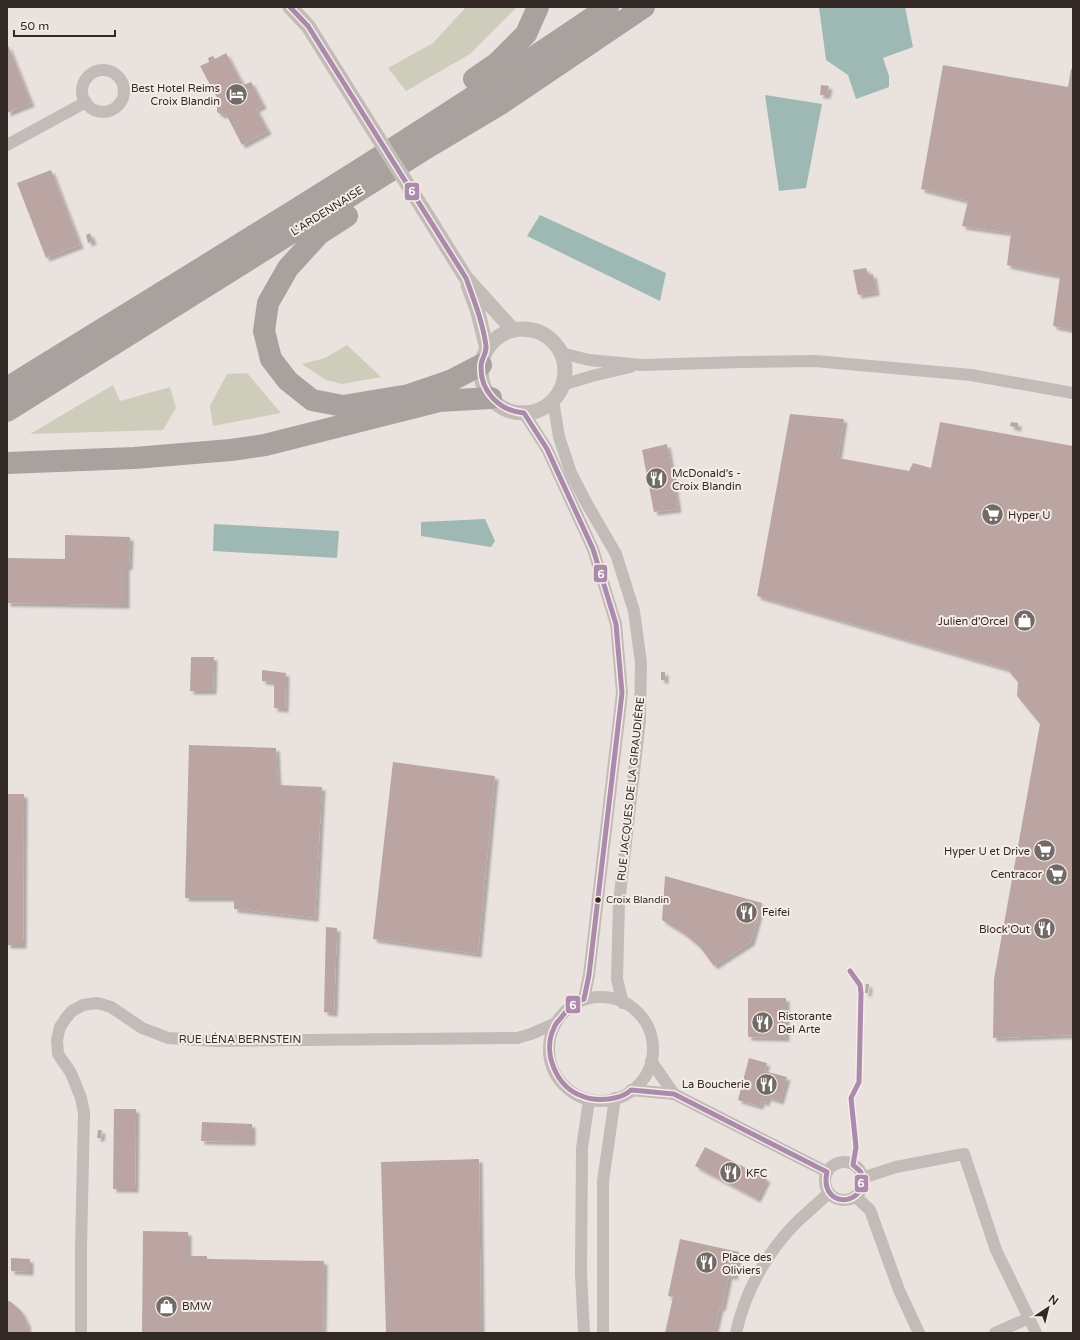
<svg xmlns="http://www.w3.org/2000/svg" width="1080" height="1340" font-family="'Varela Round',sans-serif">
<style>
.green{fill:#cecdbb}
.water{fill:#9eb9b3}
.building{fill:#bba5a3;filter:url(#shadow)}
.lines{fill:none;stroke-linecap:round;stroke-linejoin:round}
.minor{stroke:#c2bbb8;stroke-width:12}
.tertiary{stroke:#c2bbb8;stroke-width:15}
.motorway{stroke:#a8a19e;stroke-width:22}
.tertiary-bridge{stroke:#c2bbb8;stroke-width:15}
.bus-1-casing{stroke:#f6ece6;stroke-width:8}
.bus-1{stroke:#aa8bab;stroke-width:5}
.bus-dot{fill:#322927;stroke:#f6ece6;stroke-width:1.5}
.labels{text-anchor:middle;dominant-baseline:central;stroke-width:4;stroke-linejoin:round;paint-order:stroke}
.bus-label{font-size:10px;fill:#322927;stroke:#f6ece6;text-anchor:start}
.poi-label{font-size:11px;fill:#322927;stroke:#f6ece6;text-anchor:start}
.street-label{font-size:11px;fill:#322927;stroke:#f6ece6}
.line-badge{stroke:#f6ece6;stroke-width:1.5}
.badge-label{font-size:11px;text-anchor:middle;font-weight:bold;fill:#fff}
</style>
<defs>
<filter id="shadow"><feDropShadow dx="3.5" dy="3.5" stdDeviation="1" flood-color="#0004"/></filter>
</defs>
<rect width="100%" height="100%" fill="#eae2df"/>
<!-- green -->
<g class="green">
<polygon points="466,7 517,7 470,54 406,91 388,68 433,43"/>
<polygon points="347,345 381,377 342,384 326,380 302,364 325,358"/>
<polygon points="247,373 281,413 213,426 210,406 227,374"/>
<polygon points="113,385 120,401 170,387 176,408 163,430 30,434"/>
</g>
<!-- water -->
<g class="water">
<polygon points="819,7 905,7 913,47 883,58 889,76 889,87 856,99 848,75 826,60"/>
<polygon points="765,95 822,104 806,188 779,191"/>
<polygon points="540,215 666,273 660,301 527,236"/>
<polygon points="485,519 495,541 491,547 421,536 421,522"/>
<polygon points="214,524 339,531 337,558 213,551"/>
</g>
<!-- building -->
<g class="building">
<polygon points="7,43 31,103 7,113"/>
<polygon points="226,53 243,85 251,82 263,105 256,109 268,131 242,145 226,114 222,115 217,112 217,106 220,103 200,66 209,62 208,58 213,56 215,59"/>
<polygon points="943,65 1068,87 1071,69 1073,69 1073,330 1053,326 1060,276 1007,265 1011,233 962,226 968,201 921,189"/>
<polygon points="821,85 829,86 827,95 820,95"/>
<polygon points="51,170 80,245 46,258 17,183"/>
<polygon points="90,233 93,241 88,243 86,235"/>
<polygon points="866,268 868,275 873,274 876,292 858,295 853,270"/>
<polygon points="790,414 844,419 838,458 909,471 913,463 931,468 940,422 1073,446 1073,1035 993,1038 994,979 1040,724 1017,696 1018,682 1007,669 757,596"/>
<polygon points="1011,422 1018,423 1018,428 1010,426"/>
<polygon points="667,444 678,509 654,512 642,450"/>
<polygon points="65,535 130,537 129,567 126,566 126,605 7,603 7,558 65,559"/>
<polygon points="191,657 214,657 213,691 190,691"/>
<polygon points="262,670 286,673 285,709 274,708 274,682 262,681"/>
<rect x="661" y="672" width="4" height="8"/>
<polygon points="189,745 276,748 278,785 322,787 315,918 234,909 234,898 185,898"/>
<polygon points="393,762 495,776 478,954 373,939"/>
<polygon points="7,794 24,794 23,945 7,945"/>
<polygon points="665,876 762,903 751,942 714,966 699,946 683,933 662,920"/>
<polygon points="326,927 337,928 334,1013 324,1012"/>
<polygon points="866,984 869,984 868,993 865,993"/>
<polygon points="748,998 786,998 786,1038 748,1037"/>
<polygon points="749,1058 767,1063 764,1071 787,1077 780,1101 767,1097 766,1103 761,1101 760,1106 738,1100"/>
<polygon points="114,1109 136,1109 135,1189 113,1189"/>
<polygon points="202,1122 252,1124 252,1142 201,1141"/>
<polygon points="98,1130 102,1130 101,1138 97,1138"/>
<polygon points="705,1147 767,1179 757,1199 695,1166"/>
<polygon points="479,1159 481,1333 386,1333 381,1162"/>
<polygon points="143,1231 188,1232 188,1256 207,1256 207,1259 324,1261 323,1333 142,1333"/>
<polygon points="680,1239 739,1252 734,1277 729,1275 722,1308 720,1307 714,1333 665,1333 673,1297 668,1296"/>
<polygon points="11,1258 30,1259 30,1272 11,1271"/>
<polygon points="7,1300 11,1302 21,1311 27,1323 28,1333 7,1333"/>
</g>
<g class="lines">
<!-- minor -->
<g class="minor">
<circle cx="103" cy="91" r="21"/>
<polyline points="7,145 86,102"/>
<polyline points="561,353 589,360 641,365 742,362 815,361 971,375 1073,393"/>
<polyline points="562,385 592,376 630,367"/>
<polyline points="553,400 559,437 571,473 587,504 616,554 634,611 641,663 640,720 619,903 617,979 623,1003"/>
<polyline points="524,413 547,449 593,549 616,624 622,693 589,975 584,999"/>
<circle cx="601" cy="1049" r="52"/>
<polyline points="651,1061 674,1094"/>
<polyline points="631,1090 674,1094 827,1172"/>
<circle cx="844" cy="1181" r="19"/>
<polyline points="862,1178 896,1167 964,1154 996,1250 1029,1318 995,1333"/>
<polyline points="855,1196 870,1210 899,1290 919,1333"/>
<polyline points="1029,1318 1036,1333"/>
<polyline points="81,1333 81,1247 84,1113 81,1098 71,1073 58,1054 57,1040 60,1027 66,1018 72,1011 83,1005 97,1003 111,1007 142,1028 168,1038 216,1041 517,1038 531,1034 556,1023"/>
<polyline points="584,1333 581,1273 582,1148 589,1100"/>
<polyline points="603,1333 603,1181 615,1098"/>
<path d="M736,1333c9,-42 32,-83 63,-113 10,-9 20,-18 30,-27"/>
</g>
<!-- tertiary -->
<g class="tertiary">
<polyline points="290,7 308,26 358,106"/>
<polyline points="423,209 466,278 513,330"/>
<polyline points="468,285 477,309 487,349"/>
<circle cx="523" cy="371" r="42"/>
</g>
<!-- motorway -->
<g class="motorway">
<polyline points="474,79 497,63 526,34 538,7"/>
<polyline points="347,216 319,234 288,268 268,303 264,331 271,359 288,381 312,400 343,406 409,395 450,381 481,365"/>
<path d="M7,388c202,-125 405,-247 601,-381"/>
<polyline points="7,411 425,149 502,103 644,7"/>
<polyline points="7,463 134,458 231,450 265,445 439,401 491,398"/>
</g>
<!-- tertiary-bridge -->
<polyline class="tertiary-bridge" points="358,106 423,209"/>
<defs>
<path id="bus-1" d="M290,7l18,19 158,252c8,22 17,45 20,68 1,7 -5,13 -5,20 -1,26 19,45 43,47l23,36 46,100 23,75 6,69 -33,282 -5,24c-10,3 -17,10 -23,19 -3,3 -6,6 -7,10 -12,24 2,59 28,68 9,4 17,4 27,3 8,-1 16,-3 22,-9l43,4 153,78c-8,36 36,35 35,8 0,-3 0,-6 -2,-9 -2,-2 -5,-4 -7,-6l3,-18 -5,-49 8,-16 2,-89 -1,-8 -10,-14"/>
</defs>
<!-- bus-1 casing -->
<use href="#bus-1" class="bus-1-casing"/>
<!-- bus-1 -->
<use href="#bus-1" class="bus-1"/>
</g>
<!-- icons -->
<defs>
<symbol id="hotel-disc" viewBox="-11 -11 22 22"><circle r="9.5" fill="#726a67" stroke="#f6ece6"/><path d="M-6-4.5h1.5V1H6V5H4.5V3h-9V5H-6ZM-4 0a1.8 1.8 0 1 1 3.6 0ZM.5 0V-2.5h3Q6-2.5 6 0Z" fill="#fff"/></symbol>
<symbol id="restaurant-disc" viewBox="-11 -11 22 22"><circle r="9.5" fill="#726a67" stroke="#f6ece6"/><path d="M-5-6h1v4h1v-4h1v4h1v-4h1v5L-1.5 .5V6h-2V.5L-5-1ZM5-6V6H3V1.5H1.5Q1.5-4 5-6Z" fill="#fff"/></symbol>
<symbol id="supermarket-disc" viewBox="-11 -11 22 22"><circle r="9.5" fill="#726a67" stroke="#f6ece6"/><path d="M-6-5.5h2.5l.6 2H6L4.5 2H-2.5L-4.4-4H-6ZM-1.5 3.2a1.3 1.3 0 1 0 .1 0ZM3 3.2a1.3 1.3 0 1 0 .1 0Z" fill="#fff"/></symbol>
<symbol id="shop-disc" viewBox="-11 -11 22 22"><circle r="9.5" fill="#726a67" stroke="#f6ece6"/><path d="M-5-2.5h2.3a2.7 3.5 0 0 1 5.4 0H5L5.5 6h-11ZM-1.5-2.5h3a1.5 2.3 0 0 0-3 0Z" fill="#fff"/></symbol>
</defs>
<g fill-rule="evenodd">
<use href="#hotel-disc" x="224" y="82" width="25" height="25"/>
<use href="#restaurant-disc" x="644" y="466" width="25" height="25"/>
<use href="#supermarket-disc" x="980" y="502" width="25" height="25"/>
<use href="#shop-disc" x="1012" y="608" width="25" height="25"/>
<use href="#supermarket-disc" x="1032" y="838" width="25" height="25"/>
<use href="#supermarket-disc" x="1044" y="862" width="25" height="25"/>
<use href="#restaurant-disc" x="734" y="900" width="25" height="25"/>
<use href="#restaurant-disc" x="1032" y="916" width="25" height="25"/>
<use href="#restaurant-disc" x="750" y="1010" width="25" height="25"/>
<use href="#restaurant-disc" x="754" y="1072" width="25" height="25"/>
<use href="#restaurant-disc" x="718" y="1160" width="25" height="25"/>
<use href="#restaurant-disc" x="694" y="1250" width="25" height="25"/>
<use href="#shop-disc" x="154" y="1294" width="25" height="25"/>
</g>
<!-- markers -->
<circle class="bus-dot" cx="598" cy="900" r="3.5"/>
<g class="labels">
<!-- bus labels -->
<g class="bus-label">
<text x="606" y="900">Croix Blandin</text>
</g>
<!-- poi labels -->
<g class="poi-label">
<text x="220" y="88" text-anchor="end">Best Hotel Reims<tspan x="220" dy="13">Croix Blandin</tspan></text>
<text x="672" y="473">McDonald's -<tspan x="672" dy="13">Croix Blandin</tspan></text>
<text x="1008" y="515">Hyper U</text>
<text x="1008" y="621" text-anchor="end">Julien d'Orcel</text>
<text x="1030" y="851" text-anchor="end">Hyper U et Drive</text>
<text x="1042" y="874" text-anchor="end">Centracor</text>
<text x="762" y="912">Feifei</text>
<text x="1030" y="929" text-anchor="end">Block'Out</text>
<text x="778" y="1016">Ristorante<tspan x="778" dy="13">Del Arte</tspan></text>
<text x="750" y="1084" text-anchor="end">La Boucherie</text>
<text x="746" y="1173">KFC</text>
<text x="722" y="1257">Place des<tspan x="722" dy="13">Oliviers</tspan></text>
<text x="182" y="1306">BMW</text>
</g>
<!-- street labels -->
<g class="street-label">
<text transform="translate(327 211) rotate(-32)">L'ARDENNAISE</text>
<text transform="translate(631 789) rotate(-84)">RUE JACQUES DE LA GIRAUDIÈRE</text>
<text x="240" y="1039">RUE LÉNA BERNSTEIN</text>
</g>
</g>
<g class="line-badge">
<rect x="404" y="182" width="16" height="19" rx="4" fill="#aa8bab"/>
<rect x="593" y="564" width="15" height="19" rx="4" fill="#aa8bab"/>
<rect x="565" y="995" width="16" height="19" rx="4" fill="#aa8bab"/>
<rect x="854" y="1174" width="15" height="19" rx="4" fill="#aa8bab"/>
</g>
<g class="badge-label">
<text x="412" y="195">6</text>
<text x="601" y="578">6</text>
<text x="573" y="1009">6</text>
<text x="861" y="1187">6</text>
</g>
<!-- border -->
<rect width="1080" height="1340" fill="none" stroke="#322927" stroke-width="16"/>
<!-- north arrow -->
<g transform="translate(1048 1308) rotate(35)" stroke="#f6ece6" stroke-width="3" paint-order="stroke">
<path d="M0-3L7 15L0 10L-7 15Z" fill="#322927"/>
<text y="-6" font-size="11" font-weight="bold" text-anchor="middle" fill="#322927">N</text>
</g>
<!-- scale -->
<path d="M14 30v6h101v-6" fill="none" stroke="#322927" stroke-width="2"/>
<text x="20" y="30" font-size="12" fill="#322927" stroke="#f6ece6" stroke-width="3" paint-order="stroke">50 m</text>
</svg>
